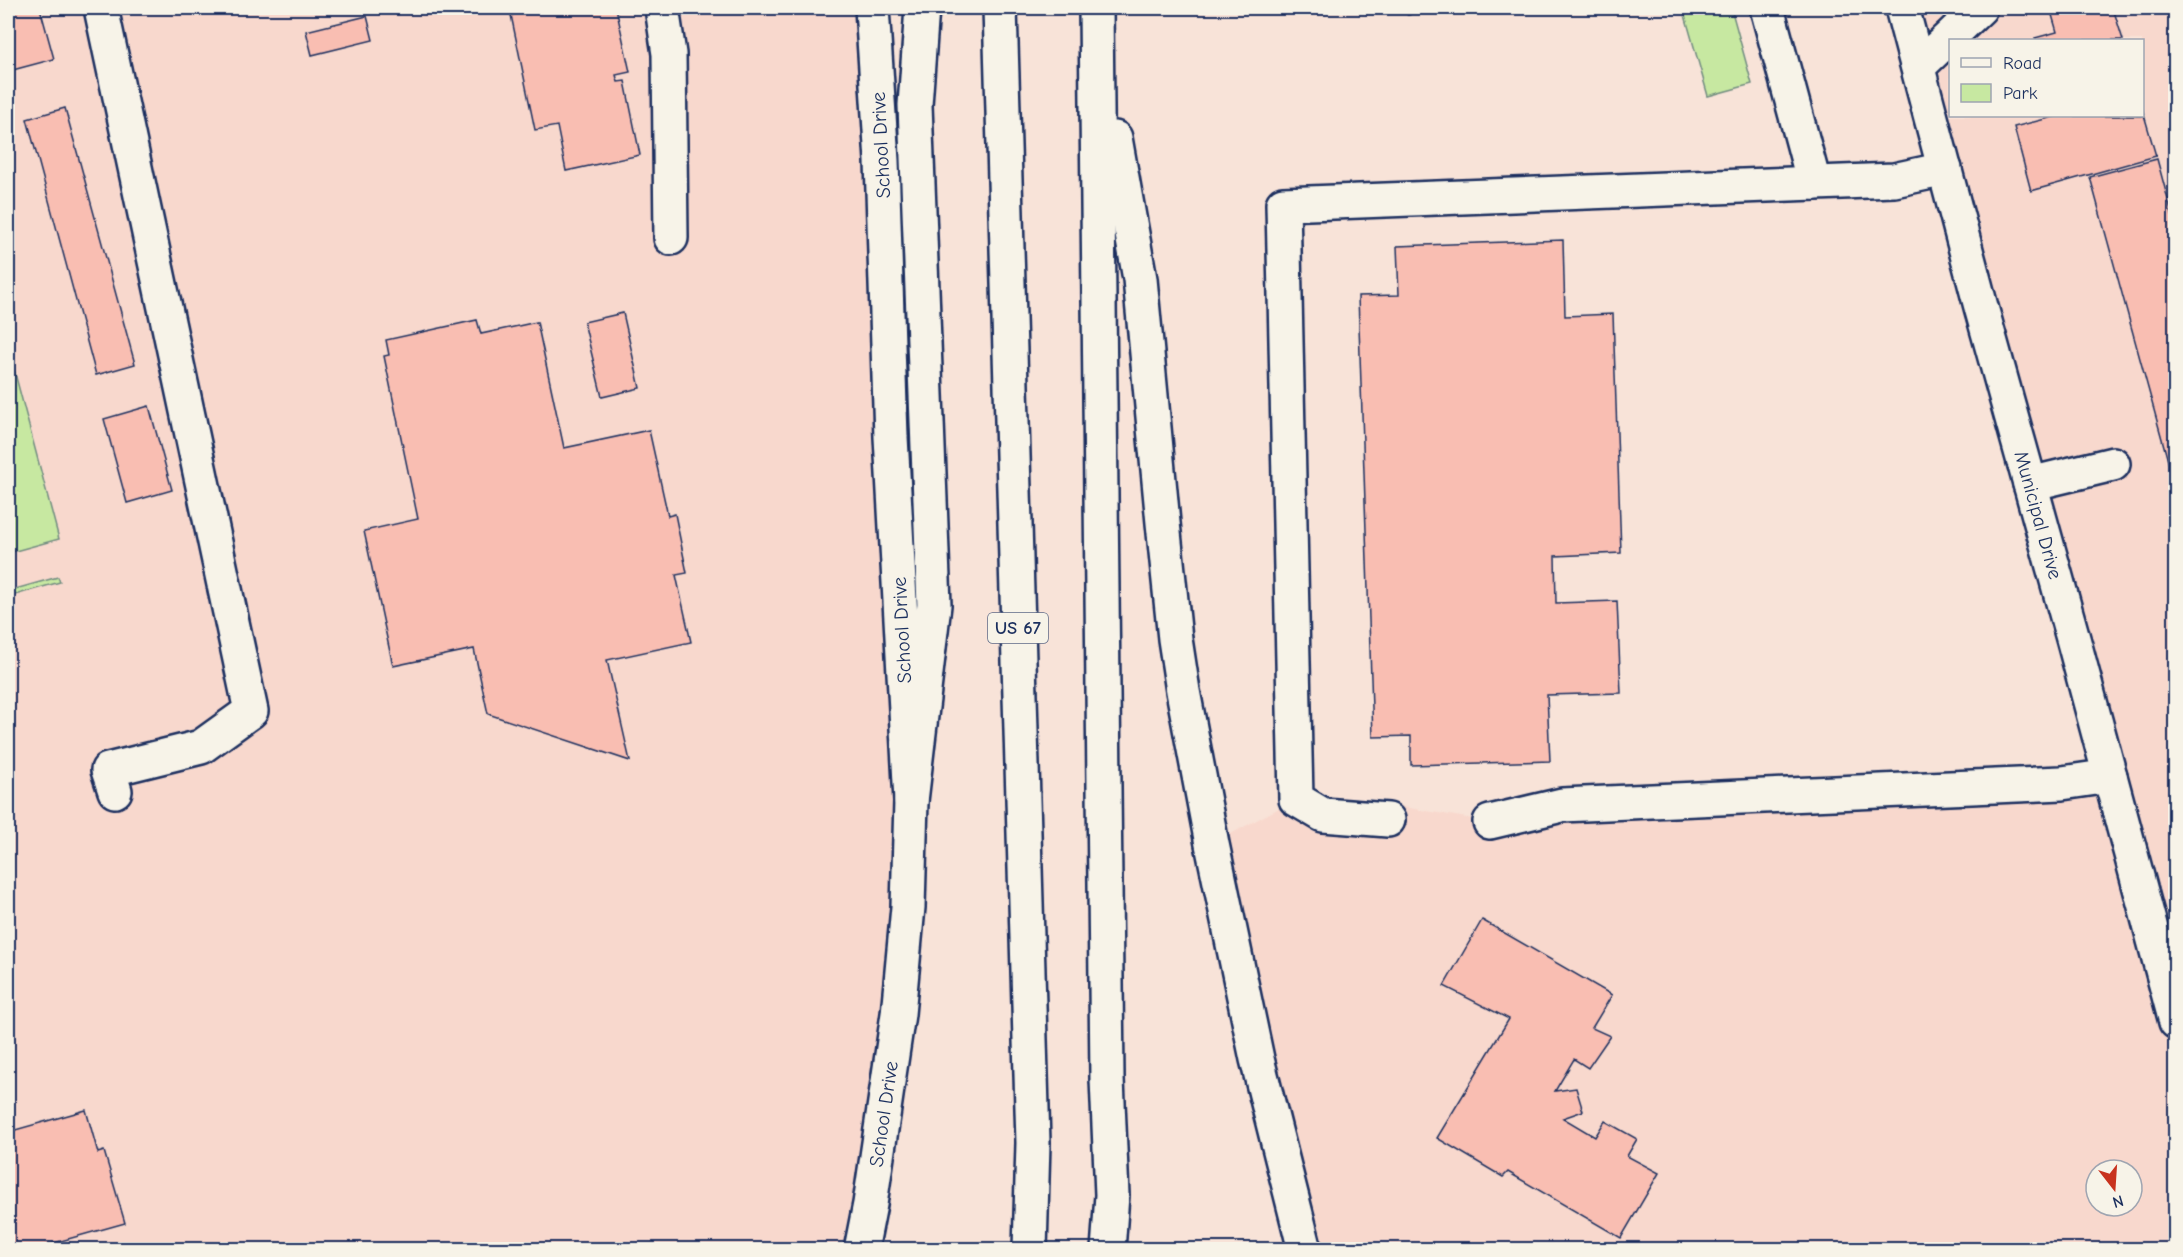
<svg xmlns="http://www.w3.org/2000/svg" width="2183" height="1257" font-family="'Comic Neue',sans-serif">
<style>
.built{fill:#f8d8cd;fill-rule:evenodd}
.green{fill:#c7e8a1;stroke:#718c80;stroke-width:1.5}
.building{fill:#f9beb2;stroke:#1b2f5e;stroke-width:1.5}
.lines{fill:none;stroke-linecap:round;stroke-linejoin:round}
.minor-casing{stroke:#1b2f5e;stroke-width:38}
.highway-casing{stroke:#1b2f5e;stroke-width:38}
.path{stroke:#1b2f5e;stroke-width:4;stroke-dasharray:1.5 4.5;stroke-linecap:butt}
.minor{stroke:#f7f3e8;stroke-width:33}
.highway{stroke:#f7f3e8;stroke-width:33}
.labels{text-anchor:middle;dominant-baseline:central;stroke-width:4.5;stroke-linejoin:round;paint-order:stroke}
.shield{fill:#f7f3e8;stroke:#5d6a87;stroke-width:1.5}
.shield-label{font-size:18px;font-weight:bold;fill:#1b2f5e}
.street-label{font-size:20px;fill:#1b2f5e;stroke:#f7f3e8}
</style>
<rect width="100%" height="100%" fill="#f8e3d8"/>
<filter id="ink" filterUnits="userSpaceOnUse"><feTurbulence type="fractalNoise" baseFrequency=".0167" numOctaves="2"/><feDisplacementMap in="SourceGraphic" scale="12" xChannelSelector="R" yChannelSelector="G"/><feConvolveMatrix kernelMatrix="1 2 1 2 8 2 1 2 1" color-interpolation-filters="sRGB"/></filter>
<g filter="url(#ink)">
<!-- built -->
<g class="built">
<polygon points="8,8 872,8 911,801 860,1249 8,1249"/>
<path d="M1902,8h273v1241h-870l-93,-405 84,-45 92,21 10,-14 92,16 619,-46zM1950,40h192v76h-192zM2096,1170h36v36h-36z"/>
</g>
<!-- green -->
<g class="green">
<polygon points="1683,8 1731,8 1752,84 1708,96"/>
<polygon points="8,347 59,539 8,553"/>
<polygon points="58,577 60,582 8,597 8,591"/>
</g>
<!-- building -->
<g class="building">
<polygon points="8,8 40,8 54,59 9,71"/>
<polygon points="519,8 534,8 535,9 543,8 616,8 630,72 616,75 618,82 625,81 640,155 566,171 557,126 535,130 511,15 520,13"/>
<polygon points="2050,8 2113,8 2123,40 2036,40 2035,38 2057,32"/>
<polygon points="367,16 373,40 312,55 306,31"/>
<polygon points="65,108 135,364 96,375 27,119"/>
<polygon points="2142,108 2156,156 2031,191 2014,127 2057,116 2142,116"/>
<polygon points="2157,159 2176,229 2176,490 2090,177"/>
<polygon points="1563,240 1565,316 1613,314 1621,553 1555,556 1556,603 1617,601 1621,693 1547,695 1550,761 1411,765 1411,736 1373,737 1358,296 1399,295 1397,246"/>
<polygon points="623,313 640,388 602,397 584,322"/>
<polygon points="477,320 481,334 537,322 564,448 649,430 668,516 675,514 687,573 676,575 691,642 607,660 630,761 488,714 474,649 393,666 364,531 418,519 384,356 389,355 386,340"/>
<polygon points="149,406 172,490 127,503 104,419"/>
<polygon points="1482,920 1612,995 1592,1028 1610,1036 1588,1068 1574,1059 1555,1091 1576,1088 1583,1111 1563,1118 1595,1137 1605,1121 1637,1139 1627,1156 1659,1173 1621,1238 1508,1172 1503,1177 1437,1138 1509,1019 1444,986"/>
<polygon points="86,1110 98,1153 104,1151 125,1223 43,1246 44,1250 8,1250 8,1132"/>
</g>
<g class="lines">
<defs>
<g id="minor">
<polyline points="101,8 251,711 201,747 108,770 115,791"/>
<polyline points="662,8 669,54 671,238"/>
<polyline points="1767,8 1814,183"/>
<path id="s1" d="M1902,8l79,299 93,335 102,380"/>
<polyline points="1918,67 1980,8"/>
<polyline points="2030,484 2113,464"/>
<polyline points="1388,820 1323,815 1296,799 1283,204 1894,180 1945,169"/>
<polyline points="1490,822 1562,805 2062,783 2110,776"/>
<path id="s2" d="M861,1250l9,-46 28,-190 10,-107 3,-106 -20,-364 -9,-276 -10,-153"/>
</g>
<g id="highway">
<polyline points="1000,8 1033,1143 1030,1250"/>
<polyline points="1096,8 1107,1079 1112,1195 1108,1250"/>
<polyline points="1115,138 1140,279 1163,523 1175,639 1183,691 1212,844 1257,1059 1305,1250"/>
<polyline points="911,801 934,605 915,105 922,8"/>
</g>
</defs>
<!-- minor casing -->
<use href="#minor" class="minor-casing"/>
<!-- highway casing -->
<use href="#highway" class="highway-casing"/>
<!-- path -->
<polyline class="path" points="1408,8 1409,17"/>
<!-- minor -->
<use href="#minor" class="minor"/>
<!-- highway -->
<use href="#highway" class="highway"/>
</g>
</g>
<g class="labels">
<!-- shield labels -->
<rect class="shield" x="988" y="613" width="60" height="30" rx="4.5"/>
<g class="shield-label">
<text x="1018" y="628">US 67</text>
</g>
<!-- street labels -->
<g class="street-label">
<text transform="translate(881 145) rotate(-93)">School Drive</text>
<text stroke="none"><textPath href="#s1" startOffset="525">Municipal Drive</textPath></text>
<text transform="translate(902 630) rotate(-93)">School Drive</text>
<text stroke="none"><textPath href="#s2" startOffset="138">School Drive</textPath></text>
</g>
</g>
<!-- margin -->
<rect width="2183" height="1257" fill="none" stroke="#f7f3e8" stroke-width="30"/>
<rect x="15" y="15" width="2153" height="1227" fill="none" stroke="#1b2f5e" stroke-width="2" filter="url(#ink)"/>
<!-- legend -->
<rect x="1949" y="39" width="195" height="78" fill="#f7f3e8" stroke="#9fa5b1" stroke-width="1.5"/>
<rect x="1961" y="58" width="30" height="9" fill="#f7f3e8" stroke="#9fa5b1" stroke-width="1.5"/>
<text x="2003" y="69" font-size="18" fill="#1b2f5e">Road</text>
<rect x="1961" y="84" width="30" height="18" fill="#c7e8a1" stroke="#9fa5b1" stroke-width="1.5"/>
<text x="2003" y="99" font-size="18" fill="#1b2f5e">Park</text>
<!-- north arrow -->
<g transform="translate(2114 1188) rotate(163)"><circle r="28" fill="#f7f3e8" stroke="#9fa5b1" stroke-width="1.5"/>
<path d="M0-4.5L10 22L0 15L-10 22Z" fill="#c8321e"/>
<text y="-9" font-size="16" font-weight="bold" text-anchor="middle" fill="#1b2f5e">N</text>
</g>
</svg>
